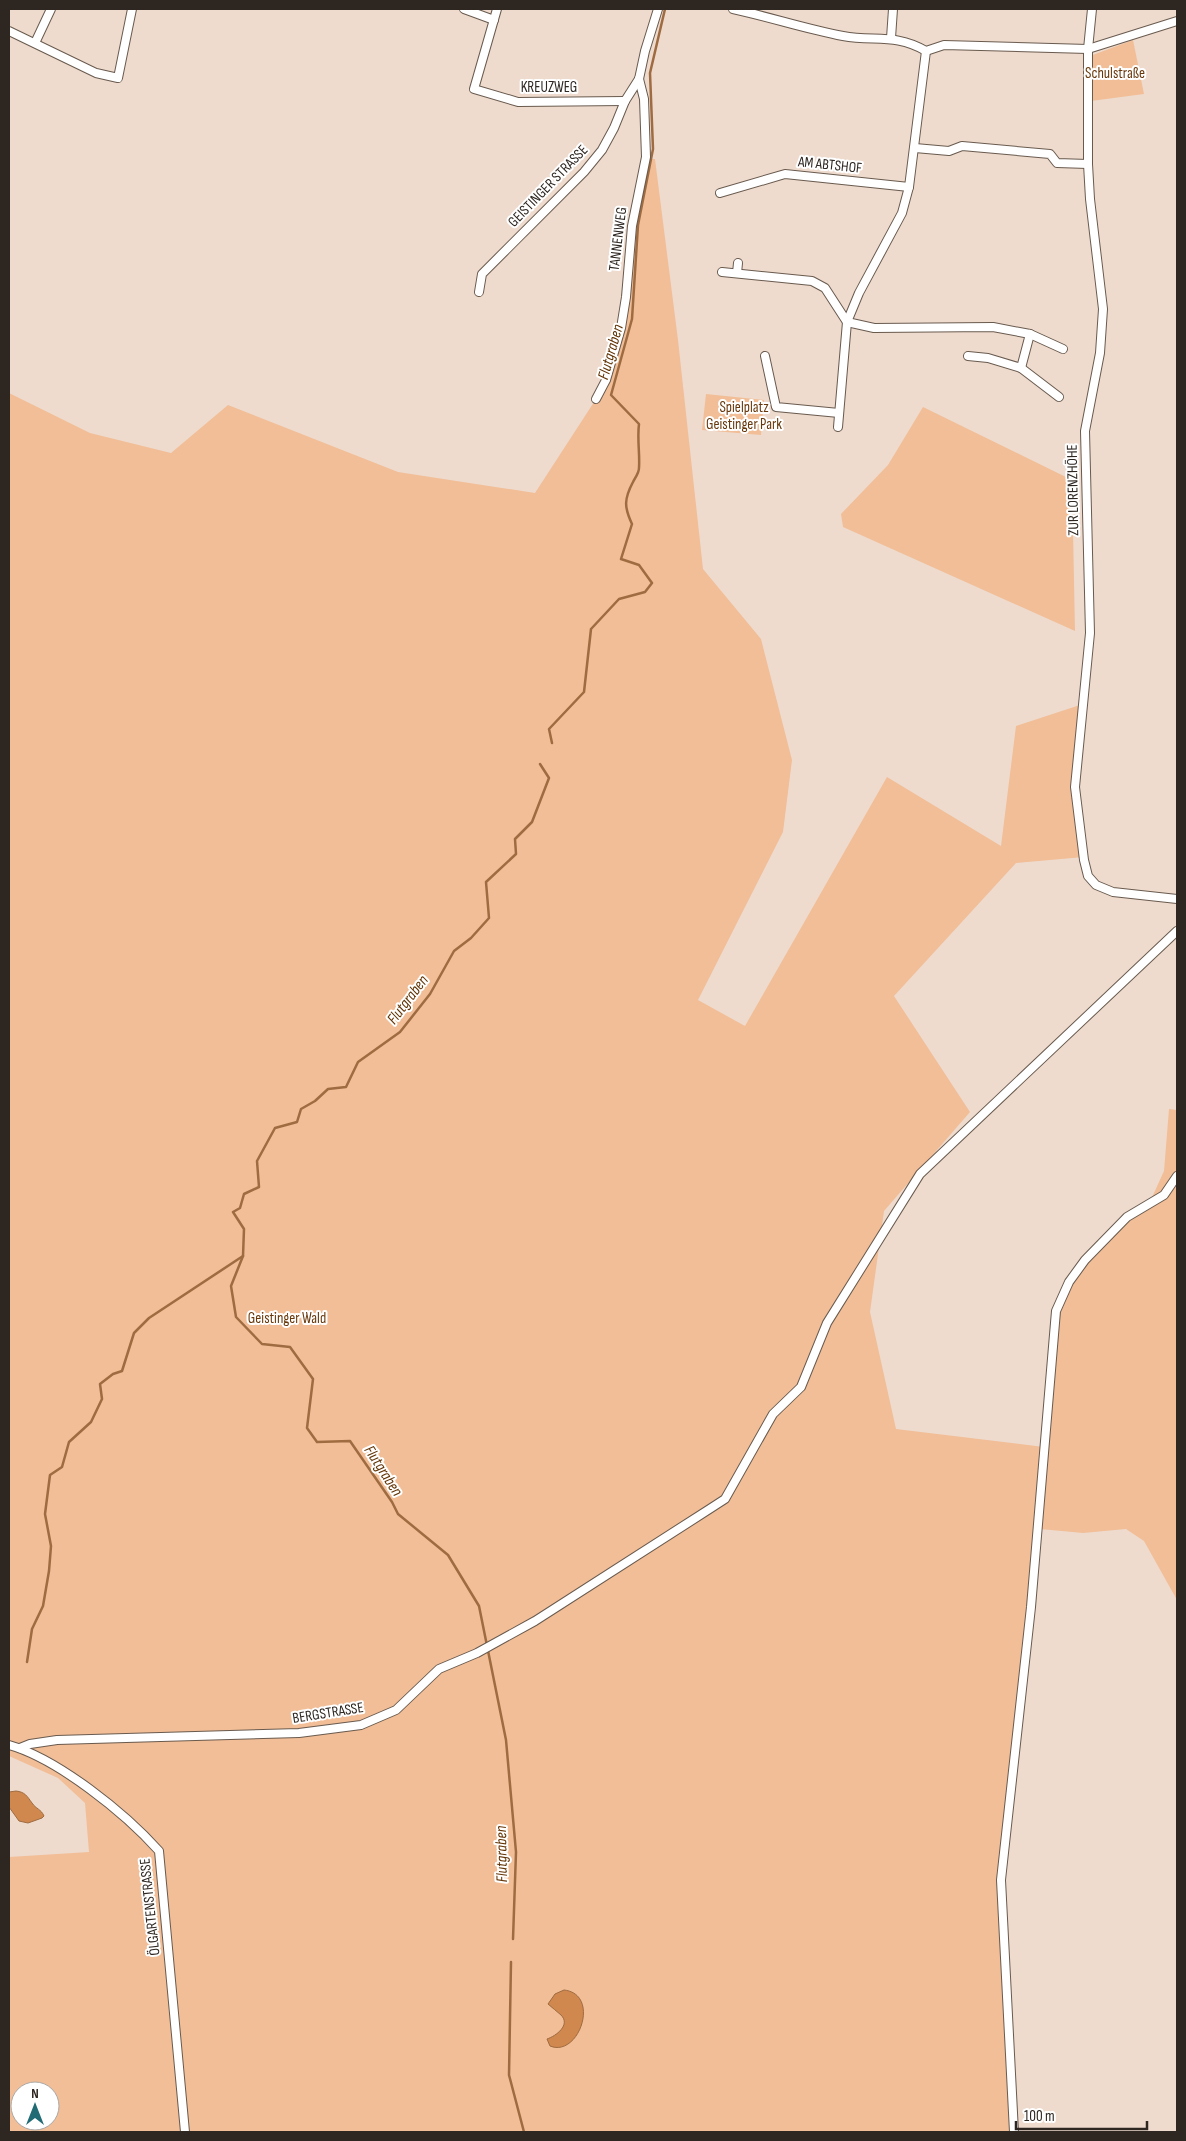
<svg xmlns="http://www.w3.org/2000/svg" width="1186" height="2141" font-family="'Sofia Sans Condensed',sans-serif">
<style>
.green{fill:#f1be97;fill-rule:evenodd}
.water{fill:#d0884e;stroke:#9f6b40}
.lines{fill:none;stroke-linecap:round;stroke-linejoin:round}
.stream{stroke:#9f6b40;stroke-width:2.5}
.minor-casing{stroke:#695a4e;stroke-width:10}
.minor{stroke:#fff;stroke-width:8}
.labels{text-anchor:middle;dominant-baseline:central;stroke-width:4;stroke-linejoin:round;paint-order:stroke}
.park-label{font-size:15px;fill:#68380b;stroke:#fff}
.street-label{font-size:15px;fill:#2d2621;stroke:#fff}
.water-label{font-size:16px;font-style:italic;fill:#623304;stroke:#fff}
</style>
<rect width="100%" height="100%" fill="#eedbce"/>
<!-- green -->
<g class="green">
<polygon points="1133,40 1144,94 1091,101 1090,56"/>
<path d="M646,159h9l23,181 25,229 58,70 31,121 -9,72 -85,168 47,26 142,-249 114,69 15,-120 67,-22 -8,83 9,70 -68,6 -122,133 76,116 -86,99 -14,101 26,117 148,18 7,-106 16,-59 49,-55 33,-23 15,-33 5,-62 8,1v490l-33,-59 -18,-12 -43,4 -43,-4 -39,351 12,252h-1004v-275l80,-5 -4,-49 -27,-25 -49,-22v-1363l81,40 81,20 57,-48 170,67 137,21 61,-94 26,-71 10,-102zM20,2091h30v30h-30z"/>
<polygon points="706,394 764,400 761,435 702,430"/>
<polygon points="923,407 1072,480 1075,631 843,527 841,514 888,465"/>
</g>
<!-- water -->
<g class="water">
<path d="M16,1791c9,1 11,5 16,12 4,6 9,6 12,13l-2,2 -14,5 -9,-2 -10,-14v-15z"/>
<path d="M564,1990c37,4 15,68 -14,56l-3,-7c9,-3 24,-14 14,-24 -4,-4 -9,-7 -13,-11l7,-10z"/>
</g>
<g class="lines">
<!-- stream -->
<g class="stream">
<path d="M552,743l-3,-14 35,-37 7,-63 28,-30 26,-7 7,-9 -13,-18 -18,-6 11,-35c-8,-17 -8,-25 1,-42 2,-4 6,-9 6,-14 1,-15 -2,-29 0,-44l-28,-29 21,-76 6,-94 15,-76 -3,-76 15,-64"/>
<polyline points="27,1662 32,1629 43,1606 49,1571 51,1546 45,1514 50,1475 62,1467 69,1442 91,1422 102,1399 100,1384 113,1374 122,1371 134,1333 149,1318 243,1256"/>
<polyline points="513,1939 516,1852 506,1740 479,1606 448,1555 398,1514 392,1502 350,1441 317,1442 307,1428 313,1379 290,1347 262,1344 236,1317 231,1286 243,1256 244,1229 233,1212 240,1208 244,1194 259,1187 257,1161 275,1128 297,1122 301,1109 315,1101 328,1089 346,1087 358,1062 400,1032 430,994 454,951 471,938 489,918 486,882 516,854 515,839 532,822 549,778 540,764"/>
<polyline points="511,1962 509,2075 524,2132"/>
</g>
<defs>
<g id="minor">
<polyline points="464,9 494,20"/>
<polyline points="497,9 474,89 518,102 625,101"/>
<path d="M733,9c37,8 73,20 110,27 31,6 52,-3 83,15l18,-6 144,4 89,-28"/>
<polyline points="1092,9 1088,49 1088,164 1090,199 1103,309 1100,353 1085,431 1090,633 1075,787 1084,860 1088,876 1096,885 1113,892 1177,899"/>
<polyline points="9,31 96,73 118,78 132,9"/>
<polyline points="891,38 893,9"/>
<polyline points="35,43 51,9"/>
<polyline points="915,148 949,151 962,146 1050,154 1057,163 1088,164"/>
<polyline points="720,193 785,174 909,187"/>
<polyline points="722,272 812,281 825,288 847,322 874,328 993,327 1030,334 1021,368 988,358 968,356"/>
<polyline points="737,273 738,263"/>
<polyline points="479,292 482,274 584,172 602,150 614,128 625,101 639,79 645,51 658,9"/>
<polyline points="1030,334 1063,349"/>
<polyline points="765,356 776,407 839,413"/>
<polyline points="1021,368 1059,397"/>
<polyline points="596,399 606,380 621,328 626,297 632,226 646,157 644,99 639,79"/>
<polyline points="838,427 847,322 859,293 902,213 909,187 926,51"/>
<path d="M9,1745c49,14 116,68 150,106l26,281"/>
<polyline points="20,1748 30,1744 57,1740 299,1733 361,1725 396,1710 439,1669 477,1653 535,1621 708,1510 725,1499 773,1414 801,1387 827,1323 920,1174 1177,931"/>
<polyline points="1014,2132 1001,1880 1031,1607 1056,1311 1069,1282 1085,1260 1127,1217 1164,1195 1177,1176"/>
</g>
</defs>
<!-- minor casing -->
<use href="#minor" class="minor-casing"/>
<!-- minor -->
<use href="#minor" class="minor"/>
</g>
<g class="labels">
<!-- park labels -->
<g class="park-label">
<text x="1115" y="73">Schulstraße</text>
<text x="744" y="407">Spielplatz<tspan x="744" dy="17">Geistinger Park</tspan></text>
<text x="287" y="1318">Geistinger Wald</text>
</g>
<!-- street labels -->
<g class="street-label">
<text x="549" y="87">KREUZWEG</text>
<text transform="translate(830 165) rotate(6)">AM ABTSHOF</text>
<text transform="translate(548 186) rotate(-46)">GEISTINGER STRASSE</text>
<text transform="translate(618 239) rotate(-83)">TANNENWEG</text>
<text transform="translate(1073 490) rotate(-91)">ZUR LORENZHÖHE</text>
<text transform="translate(328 1713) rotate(-9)">BERGSTRASSE</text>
<text transform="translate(150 1907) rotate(-96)">ÖLGARTENSTRASSE</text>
</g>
<!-- water labels -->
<g class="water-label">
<text transform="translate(611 352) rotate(-74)">Flutgraben</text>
<text transform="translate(408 1000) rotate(-53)">Flutgraben</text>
<text transform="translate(383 1471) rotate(57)">Flutgraben</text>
<text transform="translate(502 1854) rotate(-91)">Flutgraben</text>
</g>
</g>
<!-- border -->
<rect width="1186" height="2141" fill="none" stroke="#2d2621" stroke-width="20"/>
<!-- north arrow -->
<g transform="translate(35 2106)"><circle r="24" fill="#ffffff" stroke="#aba8a6"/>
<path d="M0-4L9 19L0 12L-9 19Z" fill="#216b75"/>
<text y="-8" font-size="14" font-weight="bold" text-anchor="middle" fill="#2d2621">N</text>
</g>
<!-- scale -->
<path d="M1016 2121v8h131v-8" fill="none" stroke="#2d2621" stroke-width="2.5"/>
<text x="1024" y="2121" font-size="15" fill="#2d2621" stroke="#ffffff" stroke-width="4" paint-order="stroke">100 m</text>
</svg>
